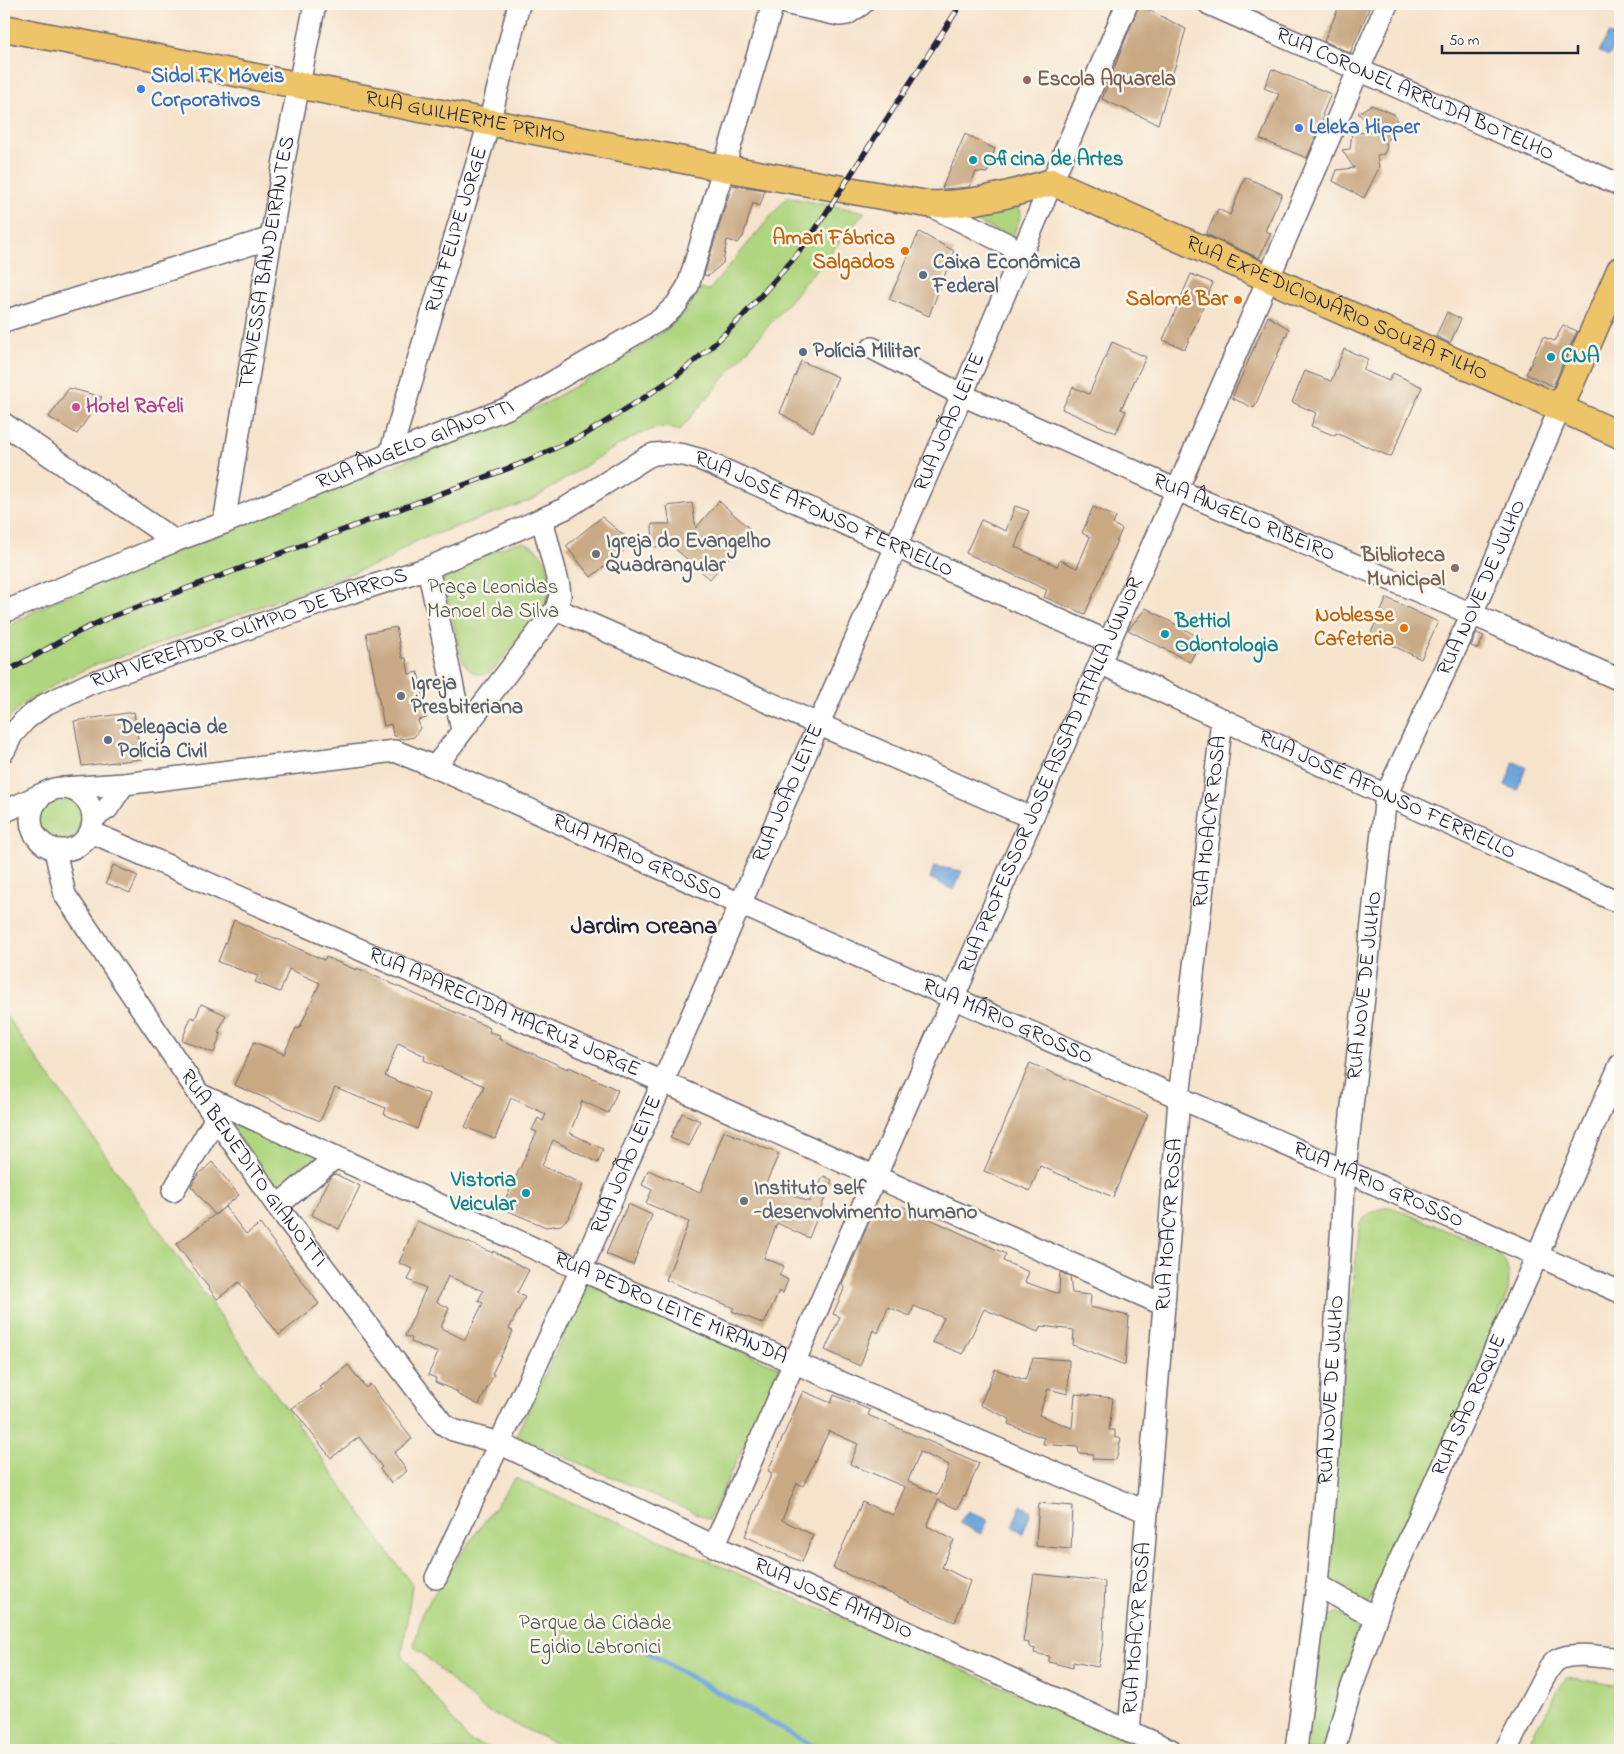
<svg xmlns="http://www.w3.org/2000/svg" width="1624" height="1754" font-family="'Indie Flower',sans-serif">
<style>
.green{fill:#afd57f;stroke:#687c5d}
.water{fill:#6da4db;stroke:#48638b}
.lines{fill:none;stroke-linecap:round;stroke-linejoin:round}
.stream{stroke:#6da4db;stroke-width:5.5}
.building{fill:#c9a984;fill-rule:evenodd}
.minor-casing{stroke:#6c666e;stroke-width:24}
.major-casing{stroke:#6c666e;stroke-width:29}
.minor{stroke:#fff;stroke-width:21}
.major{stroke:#eec469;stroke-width:26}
.rail-casing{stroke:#22223b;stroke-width:5.5}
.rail{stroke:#fbf7ec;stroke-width:4;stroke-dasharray:11;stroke-linecap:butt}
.education-dot{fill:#8d6e63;stroke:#fbf7ec;stroke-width:2}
.shop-dot{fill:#3f7fe0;stroke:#fbf7ec;stroke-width:2}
.culture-dot{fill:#0f9aa8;stroke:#fbf7ec;stroke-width:2}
.food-dot{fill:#e8710a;stroke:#fbf7ec;stroke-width:2}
.service-dot{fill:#5c6f8a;stroke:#fbf7ec;stroke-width:2}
.hotel-dot{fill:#d1479c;stroke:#fbf7ec;stroke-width:2}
.worship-dot{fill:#6b7280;stroke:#fbf7ec;stroke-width:2}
.labels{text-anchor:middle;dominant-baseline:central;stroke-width:5;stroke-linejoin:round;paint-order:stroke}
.shop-label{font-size:21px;font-weight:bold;fill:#366cbe;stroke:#fbf7ec;text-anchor:start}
.education-label{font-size:21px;font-weight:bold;fill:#785e54;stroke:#fbf7ec;text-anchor:start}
.street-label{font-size:21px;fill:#22223b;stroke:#fbf7ec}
.culture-label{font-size:21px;font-weight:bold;fill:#0d838f;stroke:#fbf7ec;text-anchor:start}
.food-label{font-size:21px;font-weight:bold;fill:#c56008;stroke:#fbf7ec;text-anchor:end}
.service-label{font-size:21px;font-weight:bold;fill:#4e5e75;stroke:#fbf7ec;text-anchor:start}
.hotel-label{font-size:21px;font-weight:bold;fill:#b23c85;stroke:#fbf7ec;text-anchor:start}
.worship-label{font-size:21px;font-weight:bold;fill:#5b616d;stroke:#fbf7ec;text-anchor:start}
.park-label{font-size:21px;fill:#4c584f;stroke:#fbf7ec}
.quarter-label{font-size:24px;font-weight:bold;fill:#22223b;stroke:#fbf7ec}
</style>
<rect width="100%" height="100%" fill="#fbf7ec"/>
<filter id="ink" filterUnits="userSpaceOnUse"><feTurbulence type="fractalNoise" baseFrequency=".02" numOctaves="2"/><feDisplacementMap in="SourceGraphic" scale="10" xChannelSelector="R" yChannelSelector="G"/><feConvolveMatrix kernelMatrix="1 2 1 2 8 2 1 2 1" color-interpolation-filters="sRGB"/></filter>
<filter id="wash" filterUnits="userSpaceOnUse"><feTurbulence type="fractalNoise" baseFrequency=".0096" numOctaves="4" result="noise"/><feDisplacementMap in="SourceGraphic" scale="20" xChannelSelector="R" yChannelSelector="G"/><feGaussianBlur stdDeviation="1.12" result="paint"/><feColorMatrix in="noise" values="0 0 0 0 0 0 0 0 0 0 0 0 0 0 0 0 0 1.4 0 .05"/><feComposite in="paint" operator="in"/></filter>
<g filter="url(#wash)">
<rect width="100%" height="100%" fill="#f6e3cc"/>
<!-- green -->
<g class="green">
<path d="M787,197l78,15 -186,219 -11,-4 -11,1 -18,6 -29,16 -76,49 -118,42 -17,10 -9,8 -240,88 -54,17 -37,18 -38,24 -17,18v-94c27,-19 57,-32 88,-45l415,-164 41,-19 93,-55 26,-18 18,-16 16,-24 8,1z"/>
<polygon points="1016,207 1020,210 1021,215 1012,238 978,222 977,217 981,213"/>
<path d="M523,542c27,8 32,43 21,65l-50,62 -9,6c-12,-1 -16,-4 -22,-14l-20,-79 1,-6 4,-5 66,-28z"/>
<circle cx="60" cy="818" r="24"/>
<polygon points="4,1013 412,1585 402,1655 469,1741 495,1750 4,1750"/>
<polygon points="220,1110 324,1158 279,1195"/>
<path d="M1391,1207l106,45c12,9 13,24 11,39l-60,154 -81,160 -41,-27 6,-106 28,-248c10,-14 15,-14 31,-17z"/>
<polygon points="588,1284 780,1368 709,1519 516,1436"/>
<polygon points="515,1478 1150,1750 569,1750 483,1709 414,1646 423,1611 441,1583"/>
<polygon points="1337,1614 1352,1620 1358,1626 1357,1642 1326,1750 1302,1750 1321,1623 1327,1616"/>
<polygon points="1566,1677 1620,1686 1620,1750 1524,1750"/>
</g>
<!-- water -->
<g class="water">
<polygon points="1608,34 1620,37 1609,56 1599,52"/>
<polygon points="1514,762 1526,767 1517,790 1505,785"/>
<polygon points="934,866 962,871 953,890 930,878"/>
<polygon points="1021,1505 1031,1511 1023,1533 1012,1526"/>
<polygon points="968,1511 988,1520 981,1534 959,1523"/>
</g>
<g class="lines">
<!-- stream -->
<polyline class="stream" points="647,1652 820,1750"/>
</g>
<g id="blocks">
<!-- building -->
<g class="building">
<polygon points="1340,4 1371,4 1350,53 1324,41"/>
<polygon points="1139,5 1186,29 1158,124 1102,99"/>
<polygon points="1272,69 1331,94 1322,115 1324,116 1307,158 1260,139 1279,94 1264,88"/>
<polygon points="1371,105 1394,114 1398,124 1395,131 1391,132 1386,143 1387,147 1384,154 1377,155 1379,168 1364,198 1333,181 1337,170 1354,168 1342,150 1350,149 1352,133 1377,132 1358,113"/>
<polygon points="965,134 995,149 987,173 976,172 969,187 944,189 942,188"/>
<polygon points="1245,177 1282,194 1265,231 1271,233 1259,258 1206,234 1218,209 1230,215"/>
<polygon points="732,185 765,190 760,206 753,203 743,237 737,243 727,240 723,263 708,276 704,275"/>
<polygon points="919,232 954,251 929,316 889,299"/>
<polygon points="1191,274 1213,283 1185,349 1163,340"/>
<polygon points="1447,312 1461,319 1450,343 1436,336"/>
<polygon points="1268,316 1289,329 1254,408 1232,398"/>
<polygon points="1563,325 1577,331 1553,386 1526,374 1543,337 1555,341"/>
<polygon points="1112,342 1146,357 1121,409 1126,411 1116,433 1062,409 1073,387 1089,394"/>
<polygon points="1344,349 1368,359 1363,370 1389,381 1393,373 1422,387 1391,457 1336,433 1335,436 1311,426 1316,413 1292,402 1305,371 1331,381"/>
<polygon points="801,361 838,377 813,432 780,413"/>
<polygon points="69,388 102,397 77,434 49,417"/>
<polygon points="719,501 749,528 729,551 732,554 710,579 672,546 653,547 652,524 670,524 667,506 692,503 696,528"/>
<polygon points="1015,506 1029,511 1015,547 1057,566 1060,560 1077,568 1090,537 1082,533 1093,507 1116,517 1113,524 1122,529 1085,614 1044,597 1047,590 966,553 981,520 1006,531"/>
<polygon points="602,517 633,543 591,577 566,546"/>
<polygon points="1387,598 1438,622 1421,659 1370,635"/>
<polygon points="1146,608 1202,639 1190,662 1128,630"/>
<polygon points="396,627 402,658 406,658 409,674 418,672 427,718 418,720 420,728 414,737 403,739 393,735 391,724 384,726 366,633"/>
<polygon points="1477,633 1484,636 1478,649 1471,646"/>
<polygon points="134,712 141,759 82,766 74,721"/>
<polygon points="113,865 138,876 130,893 106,883"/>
<polygon points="234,920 324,960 326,957 356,970 357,968 490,1028 489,1032 500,1035 499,1039 568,1069 569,1067 618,1090 608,1113 582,1101 570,1133 603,1149 598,1163 553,1140 542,1166 583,1184 569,1217 561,1225 546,1227 501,1208 537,1132 532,1130 538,1118 543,1121 546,1114 511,1098 495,1139 465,1127 484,1086 424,1060 425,1056 398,1043 385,1076 429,1094 417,1129 384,1114 386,1108 335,1088 320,1121 234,1085 254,1042 284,1054 296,1028 299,1029 320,983 289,969 280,992 255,982 258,976 218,962"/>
<polygon points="201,1004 226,1015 218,1033 221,1034 214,1053 182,1040 191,1017 195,1019"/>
<polygon points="1030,1063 1148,1114 1113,1197 1040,1166 1030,1191 984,1171"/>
<polygon points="682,1113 700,1121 689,1146 670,1138"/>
<polygon points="724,1131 779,1154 766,1183 809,1202 824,1176 832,1180 809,1238 777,1223 764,1258 784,1266 779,1275 788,1280 783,1293 779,1291 764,1324 732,1311 734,1308 666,1280 689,1222 646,1203 652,1190 642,1185 648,1170 700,1193"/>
<polygon points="212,1162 239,1195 215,1215 191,1186 197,1176"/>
<polygon points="335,1174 360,1186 339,1229 312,1215 330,1178"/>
<polygon points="628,1204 652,1215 633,1265 606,1254"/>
<polygon points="225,1207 246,1234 260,1224 319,1304 279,1335 239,1282 217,1299 176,1244"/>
<polygon points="891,1207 904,1207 1006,1254 1003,1261 1029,1272 1025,1282 1059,1294 1060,1272 1070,1277 1072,1293 1091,1295 1090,1307 1129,1316 1125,1365 1073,1345 1074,1330 1041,1326 1038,1332 984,1309 963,1354 932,1342 944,1318 914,1306 910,1316 888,1307 878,1333 873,1330 860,1366 825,1350 840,1317 833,1314 845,1287 842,1285 872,1216 880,1209"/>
<path d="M417,1221l76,32v-2l36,19 -12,23 8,4 -16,32 4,2 -21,43h2l-15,31 -22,-11 1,-2 -23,-10 1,-4 -8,-3 10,-22 -27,-11 1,-4 -7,-2 21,-48 -18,-8 5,-11 -14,-6zM448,1276l35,15 -5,10 5,2 -18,37 -24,-12 8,-20 -12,-6z"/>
<polygon points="1033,1358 1069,1360 1068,1394 1048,1389 1039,1415 1072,1428 1075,1394 1113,1398 1109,1430 1115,1430 1115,1438 1121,1438 1116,1460 1092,1459 1093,1454 1079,1453 1078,1447 1043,1444 1044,1438 1008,1424 1010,1419 980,1405 995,1369 1025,1380"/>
<polygon points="348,1365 366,1388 370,1384 412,1439 394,1453 407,1471 391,1483 380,1469 382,1467 359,1437 331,1458 292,1408 322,1389 320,1387"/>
<path d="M803,1391l28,12 3,-8 36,15 -2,5 111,48 -14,34 -1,-1 -7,13 -19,-9 -11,26 27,14 -12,27 28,14 -15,41 -122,-54 29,-66 31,13 12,-28 -55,-23 8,-20 -29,-13 -26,55 -6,-3 -15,37 31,15 -11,27 -57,-26 27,-63 -4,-2zM920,1452l29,13 -11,30 -30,-14z"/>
<polygon points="1039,1503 1073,1506 1071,1549 1036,1546"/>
<polygon points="1034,1574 1105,1581 1103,1642 1098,1667 1073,1662 1073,1668 1049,1662 1049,1656 1034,1653 1035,1649 1029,1647 1029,1643 1023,1642"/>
</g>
</g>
</g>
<g filter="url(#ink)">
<use href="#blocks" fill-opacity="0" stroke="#6c666e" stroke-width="1"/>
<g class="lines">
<defs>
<g id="minor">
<polyline points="789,4 839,15 847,14 862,4"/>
<path id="s1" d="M1209,4l411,181"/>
<polyline points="927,204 1009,245 1014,250 1018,262"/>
<polyline points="4,321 271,238"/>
<path id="s2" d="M872,348l90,47 215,95 295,124 148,66"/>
<polyline points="4,424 175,541"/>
<path id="s3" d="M390,454l99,-331 30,-119"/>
<path id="s4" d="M224,523l60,-363 31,-156"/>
<polyline points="428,568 462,730"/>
<polyline points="556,609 1032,818"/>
<path id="s5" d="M4,612l171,-71 49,-18 166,-69 118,-46 153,-89 15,-14 12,-19 85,-282"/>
<path id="s6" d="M1100,663l520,240"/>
<path id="s7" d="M4,751l8,-16 13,-15 21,-16 45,-21 256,-89 81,-26 114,-49 24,-11 81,-51 7,-3 14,-1 16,2 18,5 407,182"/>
<polyline points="435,767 556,609 560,596 559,586 542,519"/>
<circle cx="62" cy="819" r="31"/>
<path id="s8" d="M63,788l61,-4 271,-33 40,16 305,137 880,388"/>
<polyline points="4,812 44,793"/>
<polyline points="93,818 107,809 124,784"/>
<path id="s9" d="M91,832l572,250 501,223"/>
<path id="s10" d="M55,850l10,45 134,199 78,112 166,218 10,6 46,13 215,103 457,204"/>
<path id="s11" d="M199,1094l382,176 214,93 352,149"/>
<polyline points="173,1191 216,1118"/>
<polyline points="277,1206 336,1157"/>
<path id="s12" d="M714,1546l395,-904 68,-152 210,-486"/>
<path id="s13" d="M436,1578l145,-308 381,-875 165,-391"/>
<polyline points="1317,1585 1375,1617"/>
<path id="s14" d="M1129,1732l35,-427 15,-207 43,-379"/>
<path id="s15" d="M1296,1750l21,-165 10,-116 18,-298 41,-376 86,-181 88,-206"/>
<path id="s16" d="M1334,1750l15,-55 35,-100 153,-339 83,-191"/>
<path d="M1506,1750l41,-78c3,-5 6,-9 10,-12 16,-9 46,-3 63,-1"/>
</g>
<g id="major">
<path id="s17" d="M4,28l720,140 203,36c42,2 85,-10 125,-22l568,253"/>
<polyline points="1560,408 1620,270"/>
</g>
</defs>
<!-- minor casing -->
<use href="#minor" class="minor-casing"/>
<!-- major casing -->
<use href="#major" class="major-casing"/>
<!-- minor -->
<use href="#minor" class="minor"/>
<!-- major -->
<use href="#major" class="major"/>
<defs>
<polyline id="rail" points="4,673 72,635 108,618 520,464 584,435 642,399 679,374 711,347 742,317 796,256 815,230 961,4"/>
</defs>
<!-- rail casing -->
<use href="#rail" class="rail-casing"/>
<!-- rail -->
<use href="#rail" class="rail"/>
</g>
</g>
<!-- markers -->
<g class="education-dot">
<circle cx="1027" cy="80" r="5"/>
<circle cx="1455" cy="568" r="5"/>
</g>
<g class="shop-dot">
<circle cx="141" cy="89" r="5"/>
<circle cx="1299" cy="128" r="5"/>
</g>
<g class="culture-dot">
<circle cx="973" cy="160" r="5"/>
<circle cx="1551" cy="357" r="5"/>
<circle cx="1165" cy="634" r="5"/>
<circle cx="526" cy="1193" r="5"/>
</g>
<g class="food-dot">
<circle cx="905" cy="251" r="5"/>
<circle cx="1238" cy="300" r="5"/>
<circle cx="1404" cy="628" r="5"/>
</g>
<g class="service-dot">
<circle cx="923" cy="275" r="5"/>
<circle cx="803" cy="352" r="5"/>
<circle cx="108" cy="740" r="5"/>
</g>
<circle class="hotel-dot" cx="76" cy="407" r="5"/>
<g class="worship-dot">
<circle cx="596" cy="554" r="5"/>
<circle cx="401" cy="696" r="5"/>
<circle cx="744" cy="1201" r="5"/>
</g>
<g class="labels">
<!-- shop labels -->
<g class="shop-label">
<text x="151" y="77">Sidol FK Móveis<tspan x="151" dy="24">Corporativos</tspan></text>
<text x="1309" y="128">Leleka Hipper</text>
</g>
<!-- education labels -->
<g class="education-label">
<text x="1037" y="80">Escola Aquarela</text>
<text x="1445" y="556" text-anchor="end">Biblioteca<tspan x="1445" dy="24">Municipal</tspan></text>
</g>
<!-- street labels -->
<g class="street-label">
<text stroke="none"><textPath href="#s1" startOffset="225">RUA CORONEL ARRUDA BOTELHO</textPath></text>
<text stroke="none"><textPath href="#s17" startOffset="470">RUA GUILHERME PRIMO</textPath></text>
<text stroke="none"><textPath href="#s3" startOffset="234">RUA FELIPE JORGE</textPath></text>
<text stroke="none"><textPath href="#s4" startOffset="264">TRAVESSA BANDEIRANTES</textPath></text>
<text stroke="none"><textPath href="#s17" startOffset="1379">RUA EXPEDICIONÁRIO SOUZA FILHO</textPath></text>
<text stroke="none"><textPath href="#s13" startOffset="1265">RUA JOÃO LEITE</textPath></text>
<text stroke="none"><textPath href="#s5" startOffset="444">RUA ÂNGELO GIANOTTI</textPath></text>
<text stroke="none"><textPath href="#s7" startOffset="906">RUA JOSÉ AFONSO FERRIELLO</textPath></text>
<text stroke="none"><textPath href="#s2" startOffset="409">RUA ÂNGELO RIBEIRO</textPath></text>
<text stroke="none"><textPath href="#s15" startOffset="1188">RUA NOVE DE JULHO</textPath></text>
<text stroke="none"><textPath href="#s7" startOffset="281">RUA VEREADOR OLÍMPIO DE BARROS</textPath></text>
<text stroke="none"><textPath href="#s12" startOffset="841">RUA PROFESSOR JOSÉ ASSAD ATALLA JÚNIOR</textPath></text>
<text stroke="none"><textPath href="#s13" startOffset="860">RUA JOÃO LEITE</textPath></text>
<text stroke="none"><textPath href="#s6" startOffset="316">RUA JOSÉ AFONSO FERRIELLO</textPath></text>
<text stroke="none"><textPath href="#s14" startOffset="914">RUA MOACYR ROSA</textPath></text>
<text stroke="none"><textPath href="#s8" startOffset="599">RUA MÁRIO GROSSO</textPath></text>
<text stroke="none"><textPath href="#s15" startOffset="768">RUA NOVE DE JULHO</textPath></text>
<text stroke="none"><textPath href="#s9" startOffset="451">RUA APARECIDA MACRUZ JORGE</textPath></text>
<text stroke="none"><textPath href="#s8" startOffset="1004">RUA MÁRIO GROSSO</textPath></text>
<text stroke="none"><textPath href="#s13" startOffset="455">RUA JOÃO LEITE</textPath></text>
<text stroke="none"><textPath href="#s10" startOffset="378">RUA BENEDITO GIANOTTI</textPath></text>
<text stroke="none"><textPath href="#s8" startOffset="1409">RUA MÁRIO GROSSO</textPath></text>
<text stroke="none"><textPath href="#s14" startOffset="509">RUA MOACYR ROSA</textPath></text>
<text stroke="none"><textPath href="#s11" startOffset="518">RUA PEDRO LEITE MIRANDA</textPath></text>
<text stroke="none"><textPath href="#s15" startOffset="362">RUA NOVE DE JULHO</textPath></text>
<text stroke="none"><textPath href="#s16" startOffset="371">RUA SÃO ROQUE</textPath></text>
<text stroke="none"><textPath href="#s10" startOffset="1125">RUA JOSÉ AMADIO</textPath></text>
<text stroke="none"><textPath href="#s14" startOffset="104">RUA MOACYR ROSA</textPath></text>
</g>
<!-- culture labels -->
<g class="culture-label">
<text x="983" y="160">Oficina de Artes</text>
<text x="1561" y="357">CNA</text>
<text x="1175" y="622">Bettiol<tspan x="1175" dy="24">Odontologia</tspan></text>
<text x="516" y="1181" text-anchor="end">Vistoria<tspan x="516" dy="24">Veicular</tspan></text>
</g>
<!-- food labels -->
<g class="food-label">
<text x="895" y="239">Amari Fábrica<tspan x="895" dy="24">Salgados</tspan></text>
<text x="1228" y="300">Salomé Bar</text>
<text x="1394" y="616">Noblesse<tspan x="1394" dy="24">Cafeteria</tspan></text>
</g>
<!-- service labels -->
<g class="service-label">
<text x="933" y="263">Caixa Econômica<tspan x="933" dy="24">Federal</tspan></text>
<text x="813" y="352">Polícia Militar</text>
<text x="118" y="728">Delegacia de<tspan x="118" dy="24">Polícia Civil</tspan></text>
</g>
<!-- hotel labels -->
<g class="hotel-label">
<text x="86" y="407">Hotel Rafeli</text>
</g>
<!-- worship labels -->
<g class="worship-label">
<text x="606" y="542">Igreja do Evangelho<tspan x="606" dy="24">Quadrangular</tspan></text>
<text x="411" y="684">Igreja<tspan x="411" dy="24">Presbiteriana</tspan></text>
<text x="754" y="1189">Instituto self<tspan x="754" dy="24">-desenvolvimento humano</tspan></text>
</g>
<!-- park labels -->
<g class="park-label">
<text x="493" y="588">Praça Leonidas<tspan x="493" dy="24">Manoel da Silva</tspan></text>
<text x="595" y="1624">Parque da Cidade<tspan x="595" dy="24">Egidio Labronici</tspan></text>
</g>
<!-- quarter labels -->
<g class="quarter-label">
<text x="644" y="927">Jardim Oreana</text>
</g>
</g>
<!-- margin -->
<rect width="1624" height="1754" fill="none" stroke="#fbf7ec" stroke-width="20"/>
<!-- scale -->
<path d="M1442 45v8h136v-8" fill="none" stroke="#22223b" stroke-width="2.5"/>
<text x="1449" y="45" font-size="15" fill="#22223b" stroke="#fbf7ec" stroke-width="4" paint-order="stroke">50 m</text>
</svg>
